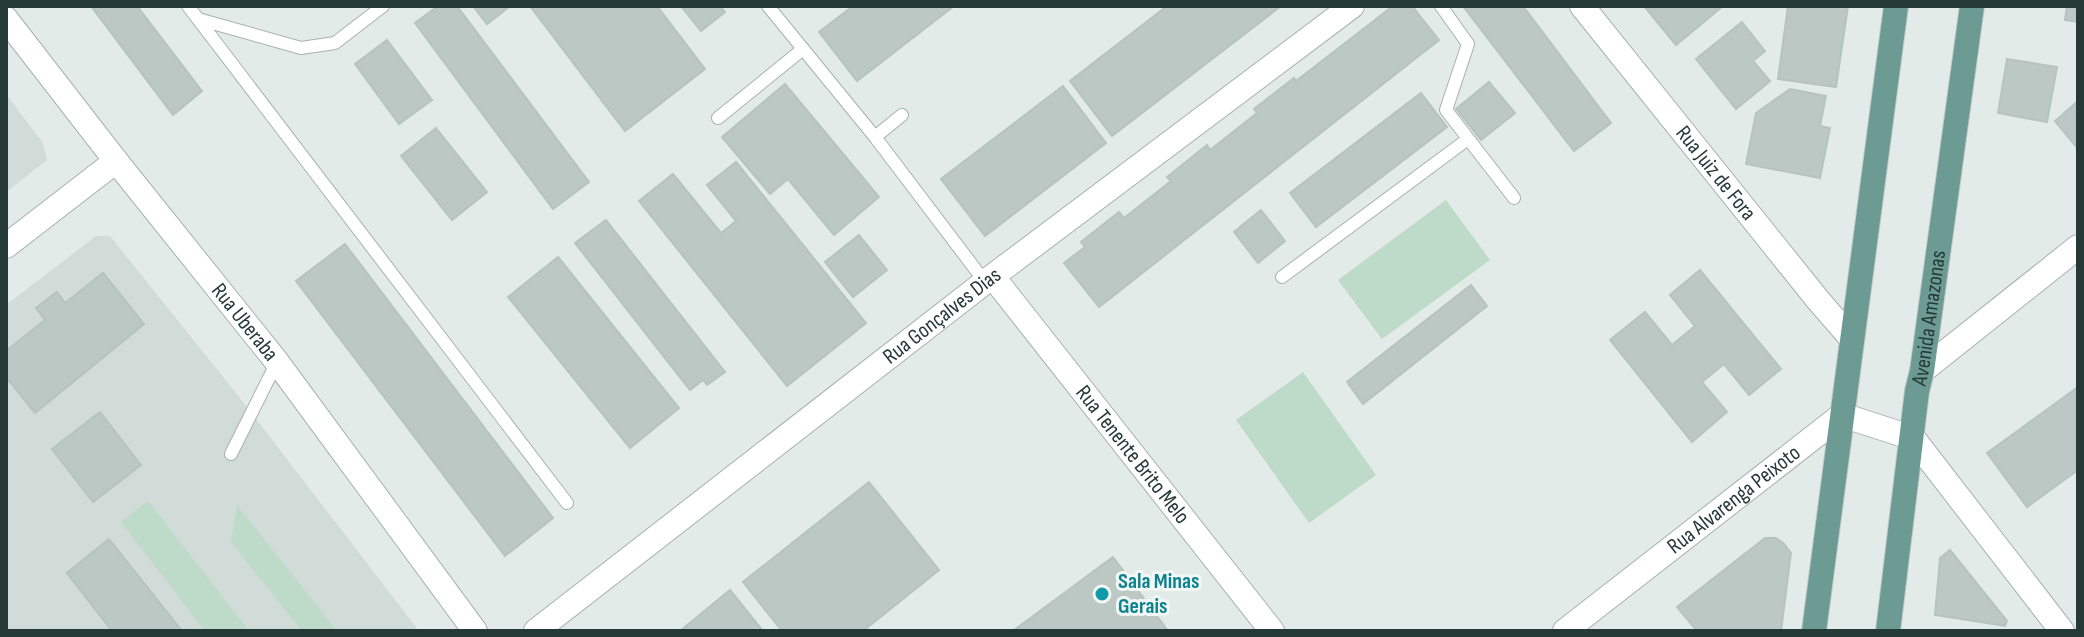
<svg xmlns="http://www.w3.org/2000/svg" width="2084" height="637" font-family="'Sofia Sans Condensed',sans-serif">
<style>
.built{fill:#d1dbd7}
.green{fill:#bedac8}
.building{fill:#bbc8c4;stroke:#b6c4bf;stroke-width:2}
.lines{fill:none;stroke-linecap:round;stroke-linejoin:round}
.service-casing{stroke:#a6b2af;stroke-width:14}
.minor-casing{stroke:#a6b2af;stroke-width:26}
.primary-casing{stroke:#c2c8c7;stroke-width:26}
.service{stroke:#fff;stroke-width:12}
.minor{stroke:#fff;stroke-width:24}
.primary{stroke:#6c9b94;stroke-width:24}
.culture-dot{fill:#0f9aa8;stroke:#f3f8f6;stroke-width:3}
.labels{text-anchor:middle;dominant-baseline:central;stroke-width:6;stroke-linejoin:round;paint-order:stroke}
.street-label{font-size:22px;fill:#253a36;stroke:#f3f8f6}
.culture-label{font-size:22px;font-weight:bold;fill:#0d838f;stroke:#f3f8f6;text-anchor:start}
</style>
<rect width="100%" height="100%" fill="#e3ebe8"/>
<!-- built -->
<g class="built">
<polygon points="6,94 43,143 47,160 6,192"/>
<polygon points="96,236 110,236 240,398 419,631 6,631 6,305"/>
</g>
<!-- green -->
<g class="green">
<polygon points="1446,200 1490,260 1382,339 1338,280"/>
<polygon points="1303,372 1376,475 1309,523 1236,420"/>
<polygon points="148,501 249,631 205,631 121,522"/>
<polygon points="237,505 337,631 302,631 231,542"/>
</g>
<!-- building -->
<g class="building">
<polygon points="91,6 137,6 202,91 173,115"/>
<polygon points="438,6 457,6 589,182 553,209 415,23"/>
<polygon points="473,6 508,6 509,7 487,24"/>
<polygon points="530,6 657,6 705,69 625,131"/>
<polygon points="681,6 720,6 725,12 701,31"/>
<polygon points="853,6 954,6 857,81 819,32"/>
<polygon points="1167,6 1281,6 1112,136 1070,81"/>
<polygon points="1393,6 1412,6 1439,40 1099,307 1064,263 1085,247 1081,242 1119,212 1124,218 1171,181 1167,177 1207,145 1210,150 1257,113 1254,109 1294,78 1296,81"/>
<polygon points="1463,6 1523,6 1611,123 1574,151"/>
<polygon points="1644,6 1723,6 1676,45"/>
<polygon points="1788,6 1848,6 1836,87 1778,79"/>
<polygon points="2064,6 2078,6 2078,22 2065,20 2067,6"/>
<polygon points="1742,22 1765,51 1753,61 1770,81 1736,109 1696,59"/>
<polygon points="387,40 432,100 399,124 355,64"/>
<polygon points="2007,59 2057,67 2047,122 1998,113"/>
<polygon points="1489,82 1515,113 1481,140 1456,109"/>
<polygon points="785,84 879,197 834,235 788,179 770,194 722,137"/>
<polygon points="1063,86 1106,143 985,236 941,179"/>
<polygon points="1790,89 1826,96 1820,126 1830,128 1820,178 1746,164 1756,113"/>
<polygon points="1421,93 1447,127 1316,227 1290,193"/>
<polygon points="2078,101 2078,149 2055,121"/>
<polygon points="436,128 487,192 452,220 401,156"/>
<polygon points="736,162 866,323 787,386 639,201 673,174 721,233 736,221 707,185"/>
<polygon points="1261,210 1285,241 1258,263 1234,232"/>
<polygon points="606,220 725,372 707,385 703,380 690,390 575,243"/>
<polygon points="859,235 887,270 853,297 825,262"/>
<polygon points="345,244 553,518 505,556 296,281"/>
<polygon points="558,257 679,408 630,448 508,297"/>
<polygon points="1700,270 1781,369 1749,395 1724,364 1702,382 1727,412 1692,442 1610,340 1645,312 1672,345 1695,326 1670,295"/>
<polygon points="103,273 144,324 35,413 6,377 6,351 45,320 36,308 57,292 65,303"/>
<polygon points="1471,285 1487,306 1363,404 1347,382"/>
<polygon points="2078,387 2078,470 2027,507 1987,453"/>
<polygon points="100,412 141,465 93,502 52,449"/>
<polygon points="869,482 939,570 863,631 782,631 743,582"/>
<polygon points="1765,538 1776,538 1784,544 1791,553 1781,631 1697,631 1677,607"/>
<polygon points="109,539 182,631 112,631 67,573"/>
<polygon points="1950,550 2007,621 2005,626 1935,615 1940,558"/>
<polygon points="1113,557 1168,631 1013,631"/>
<polygon points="730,590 763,631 680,631"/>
</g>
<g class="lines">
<defs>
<g id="service">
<polyline points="188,6 567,503"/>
<polyline points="768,6 875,137 985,282"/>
<polyline points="1441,6 1468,44 1446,110 1514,198"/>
<polyline points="198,19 301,48 335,43 383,6"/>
<polyline points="718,118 803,49"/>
<polyline points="875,137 902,115"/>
<polyline points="1282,277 1468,139"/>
<polyline points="231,454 277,362"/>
</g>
<g id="minor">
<path id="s1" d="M1582,6l236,294 33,38"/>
<path id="s2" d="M6,19l110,142 161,201 198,269"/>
<polyline points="6,246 116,161"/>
<path id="s3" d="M993,277l279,354"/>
<polyline points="1922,371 2078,247"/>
<path id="s4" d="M536,631l449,-349 367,-276"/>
<path id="s5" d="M1565,631l277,-216 71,23 149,193"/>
</g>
<g id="primary">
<polyline points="1814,631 1896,6"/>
<path id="s6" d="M1888,631l29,-240 5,-20 50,-365"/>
</g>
</defs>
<!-- service casing -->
<use href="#service" class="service-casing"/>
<!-- minor casing -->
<use href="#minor" class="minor-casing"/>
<!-- primary casing -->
<use href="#primary" class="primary-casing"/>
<!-- service -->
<use href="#service" class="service"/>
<!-- minor -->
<use href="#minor" class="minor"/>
<!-- primary -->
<use href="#primary" class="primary"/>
</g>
<!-- markers -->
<circle class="culture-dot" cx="1102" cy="594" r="8"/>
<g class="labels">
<!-- street labels -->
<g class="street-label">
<text stroke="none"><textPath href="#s1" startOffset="214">Rua Juiz de Fora</textPath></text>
<text stroke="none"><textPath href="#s4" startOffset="514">Rua Gonçalves Dias</textPath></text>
<text stroke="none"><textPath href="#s6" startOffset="316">Avenida Amazonas</textPath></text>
<text stroke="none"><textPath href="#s2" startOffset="386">Rua Uberaba</textPath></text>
<text stroke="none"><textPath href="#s3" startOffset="226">Rua Tenente Brito Melo</textPath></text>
<text stroke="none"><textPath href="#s5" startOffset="214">Rua Alvarenga Peixoto</textPath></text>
</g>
<!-- culture labels -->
<g class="culture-label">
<text x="1118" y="581">Sala Minas<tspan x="1118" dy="25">Gerais</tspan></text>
</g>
</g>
<!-- border -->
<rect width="2084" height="637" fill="none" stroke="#253a36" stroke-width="16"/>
</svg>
